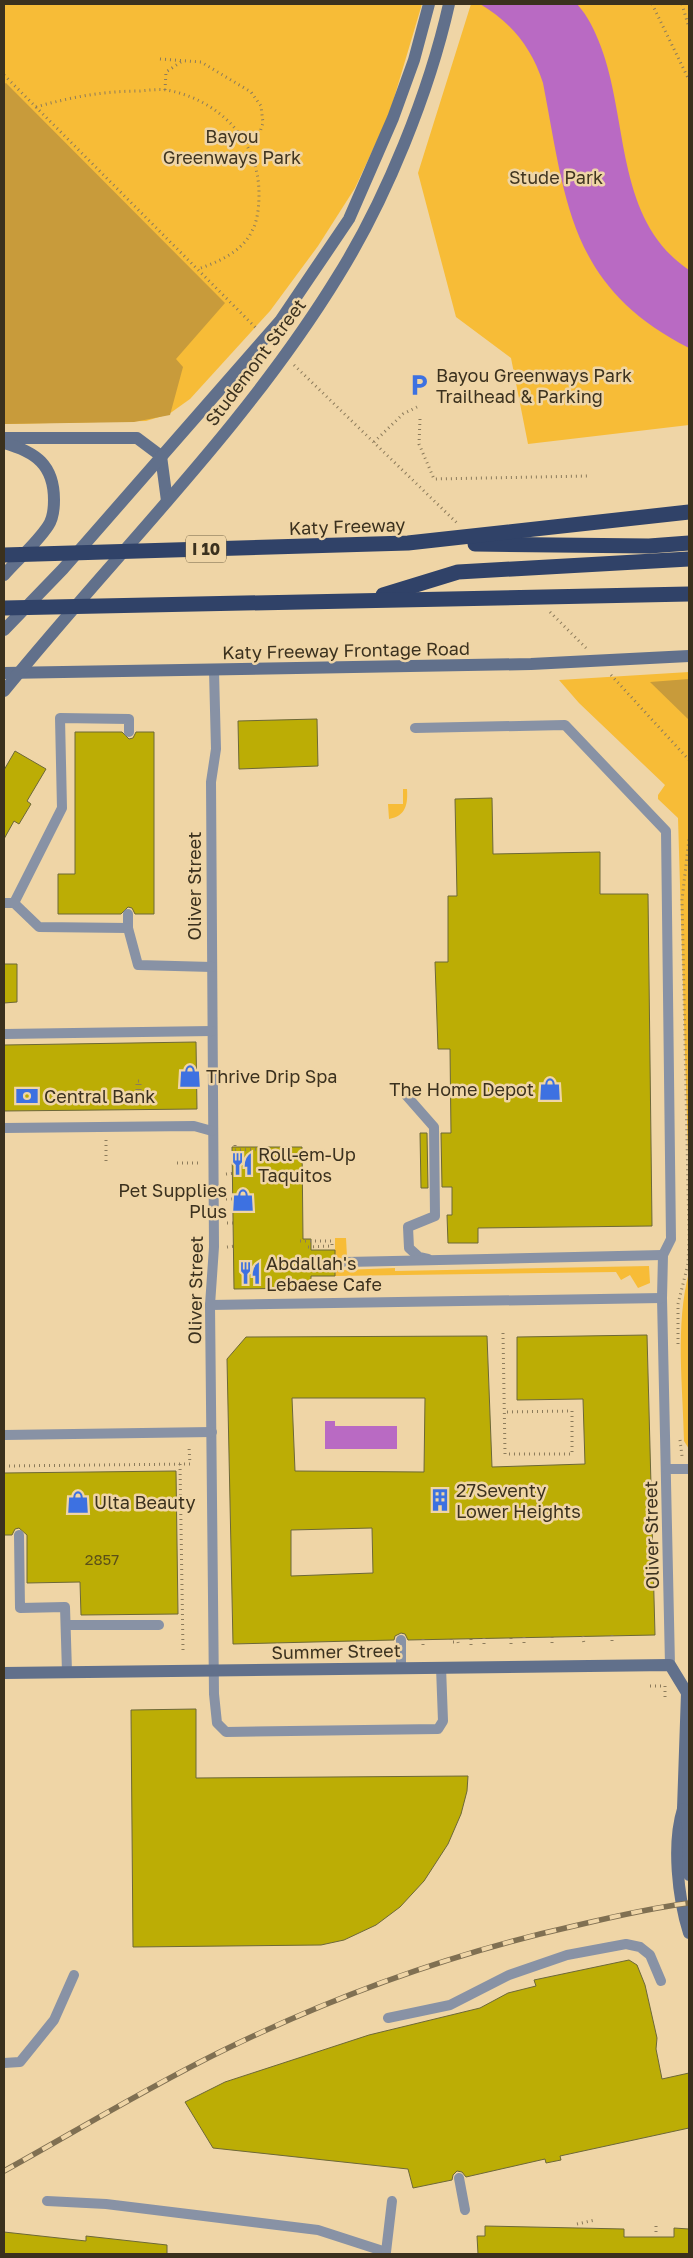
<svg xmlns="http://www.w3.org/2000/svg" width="693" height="2258" font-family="'Golos Text',sans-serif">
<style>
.green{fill:#f7bc37}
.forest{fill:#c89b3b}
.water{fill:#b96ac3}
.building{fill:#bcad05;stroke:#6d6838;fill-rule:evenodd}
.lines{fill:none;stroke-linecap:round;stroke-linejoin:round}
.path{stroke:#8c7b5b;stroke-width:3;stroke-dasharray:1 4;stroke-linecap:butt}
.lane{stroke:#8892a5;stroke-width:10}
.secondary{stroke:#61708b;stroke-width:12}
.highway{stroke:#304268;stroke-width:15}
.rail-casing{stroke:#807052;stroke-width:5.5}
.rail{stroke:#efd5a6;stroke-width:4;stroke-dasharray:11;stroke-linecap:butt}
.labels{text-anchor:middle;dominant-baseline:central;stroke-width:5;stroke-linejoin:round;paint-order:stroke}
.number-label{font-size:15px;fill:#5b5018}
.shield{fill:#efd5a6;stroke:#716247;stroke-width:1}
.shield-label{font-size:16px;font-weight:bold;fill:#3b311e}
.park-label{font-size:18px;fill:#403520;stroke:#efd5a6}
.street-label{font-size:18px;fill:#3b311e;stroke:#efd5a6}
.poi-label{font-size:18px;fill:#3b311e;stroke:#efd5a6;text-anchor:start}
</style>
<rect width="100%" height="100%" fill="#efd5a6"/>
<!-- green -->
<g class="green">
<polygon points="4,4 422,4 389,115 355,188 318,246 270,311 190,399 169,414 146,421 4,424"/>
<polygon points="471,4 689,4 689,425 528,444 511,358 456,317 418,173"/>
<polygon points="689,672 689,1188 678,818 658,799 658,795 665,785 579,703 559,680"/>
<path d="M403,789h4c1,15 -1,27 -18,30l-1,-15h15z"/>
<polygon points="335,1238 346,1238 347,1257 342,1257 343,1270 395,1268 395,1271 649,1266 650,1283 638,1288 630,1275 621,1280 616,1272 335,1276"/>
<path d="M689,1272v177l-5,-8c-1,-56 -9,-115 5,-169z"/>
</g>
<!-- forest -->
<g class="forest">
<polygon points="6,83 225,303 176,359 183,367 170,415 134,422 4,424 4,84"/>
<polygon points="689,679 689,720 650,682"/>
</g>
<!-- water -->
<g class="water">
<path d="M480,4h97c11,12 18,27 24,43 28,75 14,173 88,223v78c-120,-61 -123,-146 -146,-265 -11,-35 -32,-61 -63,-79z"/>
<polygon points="325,1421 335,1421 335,1426 397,1426 397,1449 325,1449"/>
</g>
<!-- building -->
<g class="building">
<polygon points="317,719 318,766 239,769 238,721"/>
<polygon points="75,732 122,732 129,739 133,738 136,732 154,732 154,914 135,914 132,908 128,907 121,914 58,914 58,874 75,874"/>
<polygon points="15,751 46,769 27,801 31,804 19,824 14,821 4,839 4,770"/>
<polygon points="492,798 493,854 600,852 600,894 648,894 652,1226 478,1228 478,1243 448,1243 447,1215 452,1215 452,1187 442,1187 441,1133 451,1133 450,1049 438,1049 435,962 448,962 448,896 457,896 455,799"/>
<polygon points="4,964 17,964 17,1002 4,1003"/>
<polygon points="196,1042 197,1109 4,1111 4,1045"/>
<polygon points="420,1133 427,1133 428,1188 421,1188"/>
<polygon points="232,1147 302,1147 303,1239 311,1239 311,1250 335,1250 335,1276 311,1276 311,1288 234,1289"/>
<path d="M647,1335l8,300 -247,5 -3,-6 -4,-1 -6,3 -1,4 -161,4 -6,-285 19,-22 241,-1 5,131 93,-3 -2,-65 -66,1v-63zM292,1398h133l-1,74 -129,-1zM372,1528l1,45 -82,3v-46z"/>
<polygon points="176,1471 178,1614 81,1615 80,1582 27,1583 27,1535 19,1528 15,1529 12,1535 4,1535 4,1473"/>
<polygon points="196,1709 196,1778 468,1776 467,1791 461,1814 448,1844 424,1881 400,1907 376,1925 344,1940 321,1945 133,1947 131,1710"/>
<polygon points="629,1960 637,1965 645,1985 657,2038 656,2049 662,2079 689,2073 689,2128 560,2156 561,2160 546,2163 545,2159 466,2177 462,2172 457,2171 453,2175 452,2180 413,2188 408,2169 213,2148 185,2102 225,2082 369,2035 480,2008 508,1993 536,1986 534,1980"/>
<polygon points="485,2226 624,2229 624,2237 674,2237 674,2228 689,2229 689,2254 478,2254 477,2236 485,2236"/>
<polygon points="4,2232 86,2241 86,2236 167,2245 167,2254 4,2254"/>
</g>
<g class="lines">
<!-- path -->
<g class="path">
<polyline points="652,4 689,80"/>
<polyline points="682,4 689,28"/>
<polyline points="160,59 201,62 251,92 261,106 263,123 260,132 254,139 246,143"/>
<polyline points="4,75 256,328"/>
<polyline points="165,90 166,72 184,60"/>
<path d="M36,107c35,-10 68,-16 104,-16 9,-1 18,-2 27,-1 52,10 92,50 92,104 0,11 -1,26 -7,37 -10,21 -34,31 -54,38"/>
<polyline points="294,365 457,523"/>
<polyline points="420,419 419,444 434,479 588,476"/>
<polyline points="374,442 403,414 417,407"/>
<polyline points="550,612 586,648"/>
<polyline points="611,675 689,760"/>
<polyline points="137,1095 137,1081 140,1081 140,1095"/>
<polyline points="106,1140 106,1165"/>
<polyline points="235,1145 235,1150 263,1149"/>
<polyline points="177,1163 201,1163"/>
<polyline points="226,1174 236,1173"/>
<polyline points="226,1199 236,1199"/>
<polyline points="227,1223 236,1223"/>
<polyline points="300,1241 332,1241 332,1246 307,1247"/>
<polyline points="227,1247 236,1246"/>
<polyline points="503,1333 505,1454 572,1454 572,1411 504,1412"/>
<polyline points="678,1344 678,1304 688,1264 689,1236 682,900 689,839"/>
<polyline points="680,1440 682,1456"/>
<polyline points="180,1464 183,1650"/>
<polyline points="4,1466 190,1464 189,1447"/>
<polyline points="612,1635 612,1645"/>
<polyline points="583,1636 584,1645"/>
<polyline points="524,1637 524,1645"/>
<polyline points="552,1637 552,1645"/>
<polyline points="484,1638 484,1646"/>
<polyline points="511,1638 511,1646"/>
<polyline points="423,1639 423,1647"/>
<polyline points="451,1639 451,1642 458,1642 459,1646"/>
<polyline points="471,1639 471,1646"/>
<polyline points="650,1686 665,1686 665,1701"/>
<polyline points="577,2224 595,2220"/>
<polyline points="656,2232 656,2226"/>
</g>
<!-- lane -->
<g class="lane">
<polyline points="214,671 216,749 211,782 214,1247 210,1305 214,1694 217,1723 226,1732 438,1729 443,1721 441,1667"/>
<polyline points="415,728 565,725 666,831 671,1239 663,1255 662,1298 670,1665"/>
<polyline points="4,903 14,903 39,927 128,928 128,914"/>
<polyline points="14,903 62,808 60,718 129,719 129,732"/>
<polyline points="128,928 138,965 212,967"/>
<polyline points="4,1034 212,1031"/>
<polyline points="405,1094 434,1127 435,1216 408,1227 409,1248 419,1257 428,1259"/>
<polyline points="4,1128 194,1126 212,1131"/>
<polyline points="346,1262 663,1255"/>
<polyline points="210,1305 662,1298"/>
<polyline points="4,1435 212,1432"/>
<polyline points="667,1469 689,1469"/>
<polyline points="19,1535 20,1608 65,1607 67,1672"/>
<polyline points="66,1625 159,1625"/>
<polyline points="401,1640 401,1667"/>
<polyline points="388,2018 450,2005 509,1975 567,1955 626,1944 640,1947 650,1955 661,1981"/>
<polyline points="4,2063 20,2062 54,2020 74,1975"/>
<polyline points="459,2178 465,2210"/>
<polyline points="47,2201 106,2204 318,2230 386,2252 386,2254"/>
<polyline points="386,2252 392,2201"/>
</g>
<!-- secondary -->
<g class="secondary">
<polyline points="4,438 137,438 161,456"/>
<path d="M4,443c32,9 50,22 50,57 0,9 -1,19 -6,26 -12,18 -30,33 -44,49"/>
<polyline points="161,456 167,501"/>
<polyline points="4,630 63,569 280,321 349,219 393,118 414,60 429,4"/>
<polyline points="4,673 531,664 689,656"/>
<path d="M4,691c112,-138 241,-263 334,-415 48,-77 91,-183 111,-272"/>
<path d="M4,1673l666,-8 17,28 -4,116c-11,35 -5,89 6,124"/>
<polyline points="683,1809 688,1825 689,1875"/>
</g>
<!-- highway -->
<g class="highway">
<polyline points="475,544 649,546 689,543"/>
<polyline points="4,555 408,543 689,512"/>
<polyline points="383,595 458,572 689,559"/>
<polyline points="4,608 689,594"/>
</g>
<defs>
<path id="rail" d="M4,2171c74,-41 146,-85 222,-122 111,-54 227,-96 348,-123 38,-9 77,-18 115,-23"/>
</defs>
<!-- rail casing -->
<use href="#rail" class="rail-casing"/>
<!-- rail -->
<use href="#rail" class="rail"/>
</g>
<!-- icons -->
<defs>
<symbol id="parking-bare" viewBox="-9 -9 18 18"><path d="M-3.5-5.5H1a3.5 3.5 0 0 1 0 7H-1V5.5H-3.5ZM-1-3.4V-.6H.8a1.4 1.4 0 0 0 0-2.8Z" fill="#3d71e1" stroke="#efd5a6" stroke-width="2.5" paint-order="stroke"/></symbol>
<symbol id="shop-bare" viewBox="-9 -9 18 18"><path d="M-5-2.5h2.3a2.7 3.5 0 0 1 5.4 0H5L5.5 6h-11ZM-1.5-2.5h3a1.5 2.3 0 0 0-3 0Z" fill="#3d71e1" stroke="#efd5a6" stroke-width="2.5" paint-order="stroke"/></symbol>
<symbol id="bank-bare" viewBox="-9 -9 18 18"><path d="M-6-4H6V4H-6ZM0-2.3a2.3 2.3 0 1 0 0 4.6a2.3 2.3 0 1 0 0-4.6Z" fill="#3d71e1" stroke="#efd5a6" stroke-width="2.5" paint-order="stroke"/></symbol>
<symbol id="restaurant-bare" viewBox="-9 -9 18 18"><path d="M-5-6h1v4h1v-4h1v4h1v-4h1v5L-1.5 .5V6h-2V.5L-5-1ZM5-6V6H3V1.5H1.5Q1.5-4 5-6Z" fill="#3d71e1" stroke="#efd5a6" stroke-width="2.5" paint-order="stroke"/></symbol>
<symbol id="building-bare" viewBox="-9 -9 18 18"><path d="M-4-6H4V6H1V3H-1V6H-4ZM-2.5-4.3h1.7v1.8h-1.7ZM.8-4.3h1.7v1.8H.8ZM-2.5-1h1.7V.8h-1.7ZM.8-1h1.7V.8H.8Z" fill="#3d71e1" stroke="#efd5a6" stroke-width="2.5" paint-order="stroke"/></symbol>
</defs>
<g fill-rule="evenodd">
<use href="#parking-bare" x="403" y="369" width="32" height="32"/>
<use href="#shop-bare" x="174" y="1060" width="32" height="32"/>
<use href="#shop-bare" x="534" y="1073" width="32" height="32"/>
<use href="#bank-bare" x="11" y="1080" width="32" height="32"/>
<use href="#restaurant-bare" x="226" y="1148" width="32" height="32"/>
<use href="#shop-bare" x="227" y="1184" width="32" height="32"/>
<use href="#restaurant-bare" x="234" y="1257" width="32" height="32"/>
<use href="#building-bare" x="424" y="1484" width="32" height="32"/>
<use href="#shop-bare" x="62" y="1486" width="32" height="32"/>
</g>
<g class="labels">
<!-- number labels -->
<g class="number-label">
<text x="102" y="1559">2857</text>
</g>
<!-- shield labels -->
<rect class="shield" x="186" y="535.5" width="40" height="27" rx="4"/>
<g class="shield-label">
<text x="206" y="549">I 10</text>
</g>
<!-- park labels -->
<g class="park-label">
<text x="232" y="136">Bayou<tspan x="232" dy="21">Greenways Park</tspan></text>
<text x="556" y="177">Stude Park</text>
</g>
<!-- street labels -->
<g class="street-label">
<text transform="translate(255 362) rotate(-53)">Studemont Street</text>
<text transform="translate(347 526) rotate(-2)">Katy Freeway</text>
<text transform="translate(346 650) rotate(-1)">Katy Freeway Frontage Road</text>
<text transform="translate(194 886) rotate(-90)">Oliver Street</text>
<text transform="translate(195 1290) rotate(-89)">Oliver Street</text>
<text transform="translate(651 1535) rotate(-91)">Oliver Street</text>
<text transform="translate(336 1651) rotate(-1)">Summer Street</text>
</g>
<!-- poi labels -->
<g class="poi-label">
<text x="436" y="375">Bayou Greenways Park<tspan x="436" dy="21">Trailhead &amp; Parking</tspan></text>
<text x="206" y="1076">Thrive Drip Spa</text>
<text x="534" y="1089" text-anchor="end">The Home Depot</text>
<text x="44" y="1096">Central Bank</text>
<text x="258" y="1154">Roll-em-Up<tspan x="258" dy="21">Taquitos</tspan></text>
<text x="227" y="1190" text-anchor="end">Pet Supplies<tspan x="227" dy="21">Plus</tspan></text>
<text x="266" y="1263">Abdallah's<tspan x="266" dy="21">Lebaese Cafe</tspan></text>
<text x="456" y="1490">27Seventy<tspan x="456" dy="21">Lower Heights</tspan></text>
<text x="94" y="1502">Ulta Beauty</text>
</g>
</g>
<!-- border -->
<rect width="693" height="2258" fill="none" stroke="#3b311e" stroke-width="10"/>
</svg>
